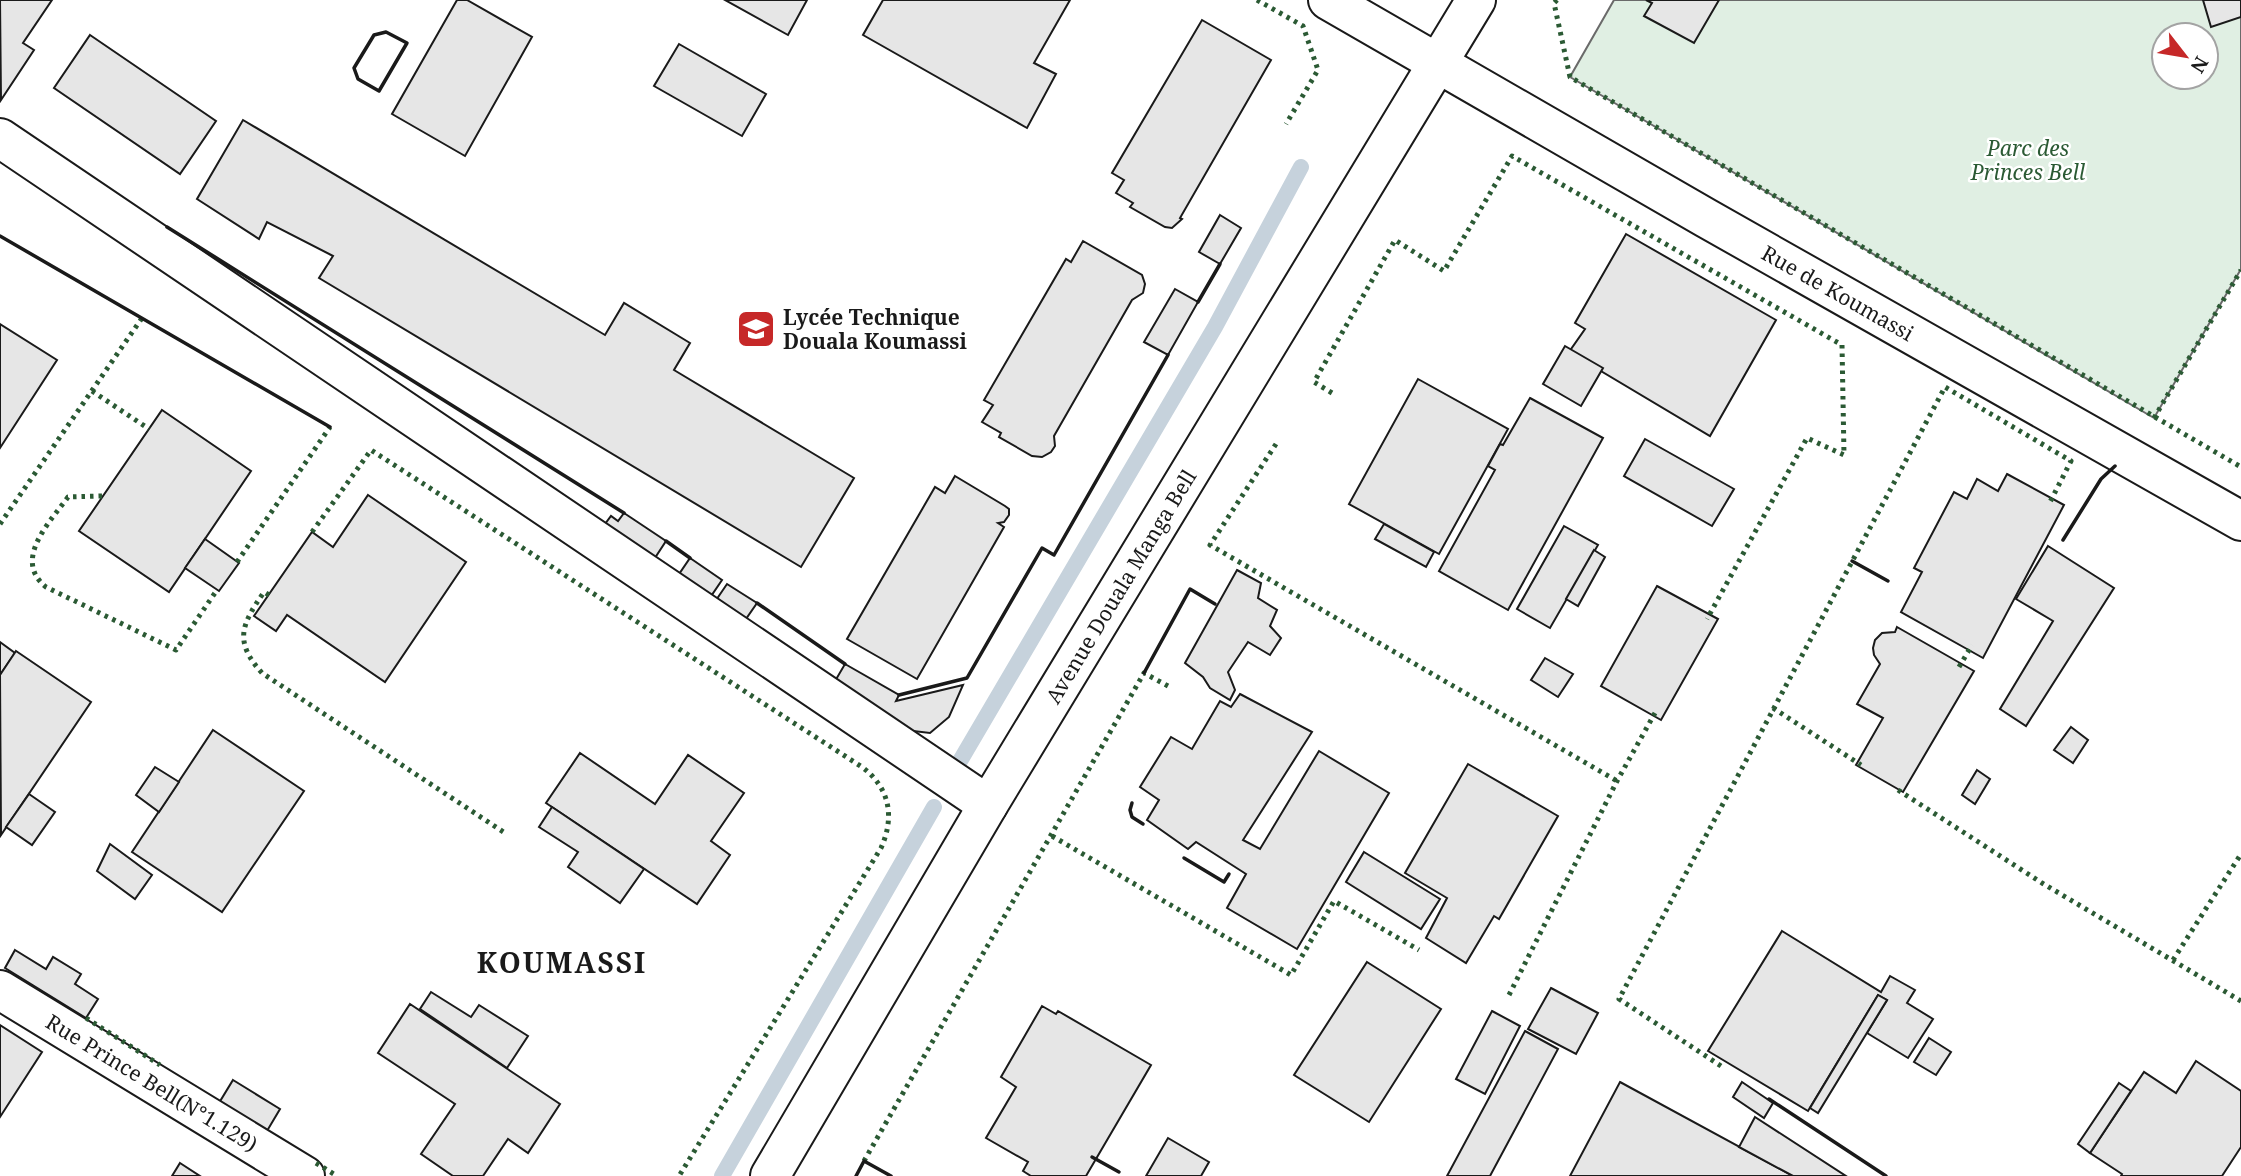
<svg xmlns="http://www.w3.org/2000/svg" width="2241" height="1176" font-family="'Noto Serif',serif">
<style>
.green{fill:#e0efe3;stroke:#6a6a6a;stroke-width:2;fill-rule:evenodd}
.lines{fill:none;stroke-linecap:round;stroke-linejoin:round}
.stream{stroke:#c6d2dc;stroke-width:16}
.building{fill:#e6e6e6;stroke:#1a1a1a;stroke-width:2}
.street-casing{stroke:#1a1a1a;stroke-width:42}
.secondary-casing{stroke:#1a1a1a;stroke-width:42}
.street{stroke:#fff;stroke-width:38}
.secondary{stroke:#fff;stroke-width:38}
.hedge{stroke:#2b5a34;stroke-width:5;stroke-dasharray:3.5 5;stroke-linecap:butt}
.wall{stroke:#1a1a1a;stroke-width:3.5}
.labels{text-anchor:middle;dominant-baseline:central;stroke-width:5;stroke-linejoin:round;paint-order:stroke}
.park-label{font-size:21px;font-style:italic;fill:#2b5a34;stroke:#fff}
.street-label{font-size:21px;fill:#1a1a1a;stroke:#fff}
.poi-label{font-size:21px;font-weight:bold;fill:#1a1a1a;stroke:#fff;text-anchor:start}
.district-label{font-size:28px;font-weight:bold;letter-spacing:2px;fill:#1a1a1a;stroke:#fff}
</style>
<rect width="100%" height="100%" fill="#fff"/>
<!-- green -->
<path class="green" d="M1614,0h627v269l-87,149 -584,-341zM2164,35h42v42h-42z"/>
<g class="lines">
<!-- stream -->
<g class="stream">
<polyline points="960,761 1215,327 1301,167"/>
<polyline points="722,1176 934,807"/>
</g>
</g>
<!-- building -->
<g class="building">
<polygon points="0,0 52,0 23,43 34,50 1,100"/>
<polygon points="457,0 467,0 532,37 465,156 392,114"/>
<polygon points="725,0 807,0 788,35"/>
<polygon points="883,0 1070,0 1034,63 1056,74 1027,128 863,35"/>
<polygon points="1646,0 1719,0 1694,43 1644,16 1652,3"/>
<polygon points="2203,0 2241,0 2241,17 2211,27"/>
<polygon points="1202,20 1271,60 1180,218 1182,219 1172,228 1165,227 1130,207 1133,203 1116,193 1124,180 1112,173"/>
<polygon points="90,35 216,121 180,174 54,88"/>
<polygon points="679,44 766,94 742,136 654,86"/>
<polygon points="243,120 605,335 624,303 690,343 674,370 854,478 801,567 319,278 333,256 267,222 259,239 197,199"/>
<polygon points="1220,215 1241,228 1220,264 1199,252"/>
<polygon points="1626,234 1776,320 1710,436 1569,352 1585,329 1575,323"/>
<polygon points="1083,241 1142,275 1145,284 1143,293 1132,300 1054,436 1055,446 1051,452 1042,457 1032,456 999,437 1001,433 982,422 993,405 984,400 1066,259 1071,262"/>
<polygon points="1175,289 1198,302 1168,355 1144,342"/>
<polygon points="0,324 57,360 0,448"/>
<polygon points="1565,346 1603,368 1581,406 1543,384"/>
<polygon points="1418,379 1508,429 1439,554 1349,504"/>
<polygon points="1530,398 1603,438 1508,610 1439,571 1495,470 1488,466 1500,444 1503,445"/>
<polygon points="162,410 251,471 169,592 79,531"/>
<polygon points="1645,439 1734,489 1712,526 1624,476"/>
<polygon points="2007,474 2064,505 1983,658 1901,612 1922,572 1914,568 1954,492 1967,499 1977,479 1998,491"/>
<polygon points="955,476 1005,506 1009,509 1009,515 1004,522 998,523 1004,527 917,679 847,639 935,487 945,493"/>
<polygon points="368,495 466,562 385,682 287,615 276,631 254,616 312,532 333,547"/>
<polygon points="624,513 666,541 649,567 602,528 611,516 618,521"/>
<polygon points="1384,524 1434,552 1426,567 1375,539"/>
<polygon points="1564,526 1598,545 1550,628 1517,609"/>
<polygon points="205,539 239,563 219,591 185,568"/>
<polygon points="2048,546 2114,588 2026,726 2000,709 2053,621 2016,599"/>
<polygon points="1594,550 1605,557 1578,606 1566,599"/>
<polygon points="690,558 722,580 705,605 673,583"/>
<polygon points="1237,570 1261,583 1258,598 1277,610 1270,626 1281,638 1270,655 1248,642 1228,672 1235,690 1230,700 1210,688 1203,677 1185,663"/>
<polygon points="727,584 757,603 739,629 710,609"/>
<polygon points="1657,586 1718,619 1661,720 1601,686"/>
<polygon points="1897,627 1974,671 1903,792 1856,765 1883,718 1857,704 1880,664 1874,655 1873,648 1875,640 1882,633 1895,632"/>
<polygon points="0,642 15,653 0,675"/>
<polygon points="16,651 91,702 1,835 0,675"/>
<polygon points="1545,658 1573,674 1558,697 1531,680"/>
<polygon points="845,664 899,695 896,701 963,685 949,717 930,733 905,730 828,693"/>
<polygon points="1240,694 1312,732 1243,840 1260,849 1319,751 1389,793 1297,949 1227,908 1246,874 1196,842 1188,849 1147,820 1159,800 1140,787 1171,737 1192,749 1220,701 1231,707"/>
<polygon points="2071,727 2088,740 2073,763 2054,750"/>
<polygon points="213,730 304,791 222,912 132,852"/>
<polygon points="580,753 655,804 688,755 744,793 711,841 730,855 697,904 546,803"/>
<polygon points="1468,764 1558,816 1499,919 1494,916 1466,963 1426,938 1447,898 1405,873"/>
<polygon points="155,767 179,782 159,812 136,795"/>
<polygon points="1977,770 1990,779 1975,804 1962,795"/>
<polygon points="29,794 55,812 32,845 6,827"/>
<polygon points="552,807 644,869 620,903 568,867 578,852 539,827"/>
<polygon points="110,844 152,875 135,899 97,871"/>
<polygon points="1364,852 1440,899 1421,929 1346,882"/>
<polygon points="1782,931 1881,992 1890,976 1915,990 1907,1003 1933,1019 1908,1058 1867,1033 1887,1000 1878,995 1808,1111 1708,1051"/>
<polygon points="15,950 46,969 53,957 81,974 75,984 98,999 86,1018 5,968"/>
<polygon points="1367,962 1441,1009 1369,1122 1294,1075"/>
<polygon points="1551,988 1598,1013 1576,1054 1528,1029"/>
<polygon points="431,992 471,1017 479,1005 528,1036 507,1068 420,1009"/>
<polygon points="1878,995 1887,1000 1818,1113 1810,1108"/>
<polygon points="410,1004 560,1104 528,1153 508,1139 483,1176 453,1176 421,1154 455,1104 378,1053"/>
<polygon points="1042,1006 1056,1014 1058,1011 1151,1065 1086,1176 1031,1176 1023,1171 1028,1162 986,1138 1016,1087 1001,1077"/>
<polygon points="1492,1011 1520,1026 1485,1094 1456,1079"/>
<polygon points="0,1025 42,1052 0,1117"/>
<polygon points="1525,1031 1558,1049 1490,1176 1447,1176"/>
<polygon points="1929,1038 1951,1052 1936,1075 1914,1062"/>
<polygon points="2196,1061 2241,1091 2241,1147 2222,1176 2121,1176 2122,1174 2090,1153 2144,1072 2176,1093"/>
<polygon points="233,1080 280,1109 267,1131 219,1103"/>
<polygon points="1620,1082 1793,1176 1570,1176"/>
<polygon points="1742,1082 1773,1103 1764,1118 1733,1097"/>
<polygon points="2119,1083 2131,1091 2090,1153 2078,1144"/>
<polygon points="1755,1117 1846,1176 1793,1176 1739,1147"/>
<polygon points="1168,1138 1209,1162 1201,1176 1146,1176"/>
<polygon points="180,1163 200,1176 172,1176"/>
</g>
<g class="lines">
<defs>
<g id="street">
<polyline points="0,138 988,805"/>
<path id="s1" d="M0,990l305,186"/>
</g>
<g id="secondary">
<path id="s2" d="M1328,0l378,218 535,303"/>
<path id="s3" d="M770,1176l218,-371 488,-805"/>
</g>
</defs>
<!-- street casing -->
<use href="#street" class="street-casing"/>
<!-- secondary casing -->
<use href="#secondary" class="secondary-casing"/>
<!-- street -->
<use href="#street" class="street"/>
<!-- secondary -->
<use href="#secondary" class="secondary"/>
<!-- hedge -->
<g class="hedge">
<polyline points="1257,0 1303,26 1318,70 1286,124"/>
<polyline points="1557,0 1554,3 1570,77 2241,467"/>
<polyline points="92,391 149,429"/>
<polyline points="1332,393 1314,382 1395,240 1444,271 1512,156 1842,345 1844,455 1807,438 1707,619"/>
<polyline points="2154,418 2241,270"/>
<polyline points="1276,444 1210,545 1617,781"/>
<path d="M102,496l-34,1c-18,25 -56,63 -22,90l130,63 41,-60"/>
<polyline points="0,524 142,318"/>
<path d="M312,532l59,-82 491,317c28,21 33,50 19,81l-202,328"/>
<polyline points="237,562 330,427"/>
<path d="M269,595l-5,-3c-22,32 -31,49 -2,81l243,160"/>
<polyline points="1959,667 1972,645"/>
<polyline points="1773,708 1861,765"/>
<polyline points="1898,790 2042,883 2241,1001"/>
<polyline points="1052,836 1291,975 1334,901 1419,950"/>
<polyline points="2173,960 2241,854"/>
<polyline points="1509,995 1617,781 1655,713"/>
<polyline points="86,1018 160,1065"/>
<polyline points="1721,1066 1619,999 1945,387 2071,461 2050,502"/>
<polyline points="864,1161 1144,673 1168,686"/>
<polyline points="316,1163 337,1176"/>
</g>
<!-- wall -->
<g class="wall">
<polygon points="386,32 407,43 379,91 358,79 354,68 374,35"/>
<polyline points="167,227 624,513"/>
<polyline points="0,236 330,427"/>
<polyline points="1198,302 1220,264"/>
<polyline points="2063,540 2101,479 2115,466"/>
<polyline points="666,541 690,558"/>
<polyline points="1852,561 1888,581"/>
<polyline points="757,603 845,664"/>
<polyline points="1144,673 1190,589 1215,604"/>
<polyline points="899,695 967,678 1042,548 1054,555 1168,355"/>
<polyline points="1132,803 1130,810 1132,817 1143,824"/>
<polyline points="1184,858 1224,882 1229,874"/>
<polyline points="1769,1099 1886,1176"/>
<polyline points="1092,1157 1119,1172"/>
<polyline points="856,1176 864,1161 891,1176"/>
</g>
</g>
<!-- icons -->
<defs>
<symbol id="school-square" viewBox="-11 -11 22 22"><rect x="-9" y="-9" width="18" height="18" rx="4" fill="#c62828" stroke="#fff"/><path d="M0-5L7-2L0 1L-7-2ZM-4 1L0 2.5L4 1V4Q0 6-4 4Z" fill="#fff"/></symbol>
</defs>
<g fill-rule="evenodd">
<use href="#school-square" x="734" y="307" width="44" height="44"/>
</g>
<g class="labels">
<!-- park labels -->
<g class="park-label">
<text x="2028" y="148">Parc des<tspan x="2028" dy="24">Princes Bell</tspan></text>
</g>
<!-- street labels -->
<g class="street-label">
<text stroke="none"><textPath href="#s2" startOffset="588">Rue de Koumassi</textPath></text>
<text stroke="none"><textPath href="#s3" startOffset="686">Avenue Douala Manga Bell</textPath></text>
<text stroke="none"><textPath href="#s1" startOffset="178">Rue Prince Bell(N°1.129)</textPath></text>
</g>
<!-- poi labels -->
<g class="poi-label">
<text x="783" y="317">Lycée Technique<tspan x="783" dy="24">Douala Koumassi</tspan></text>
</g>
<!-- district labels -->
<g class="district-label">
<text x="562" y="962">KOUMASSI</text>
</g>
</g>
<!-- north arrow -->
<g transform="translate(2185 56) rotate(121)"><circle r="33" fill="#ffffff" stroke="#a3a3a3" stroke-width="2"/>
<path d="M0-5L12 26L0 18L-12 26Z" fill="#c62828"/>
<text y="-10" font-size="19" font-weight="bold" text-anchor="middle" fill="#1a1a1a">N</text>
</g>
</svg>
